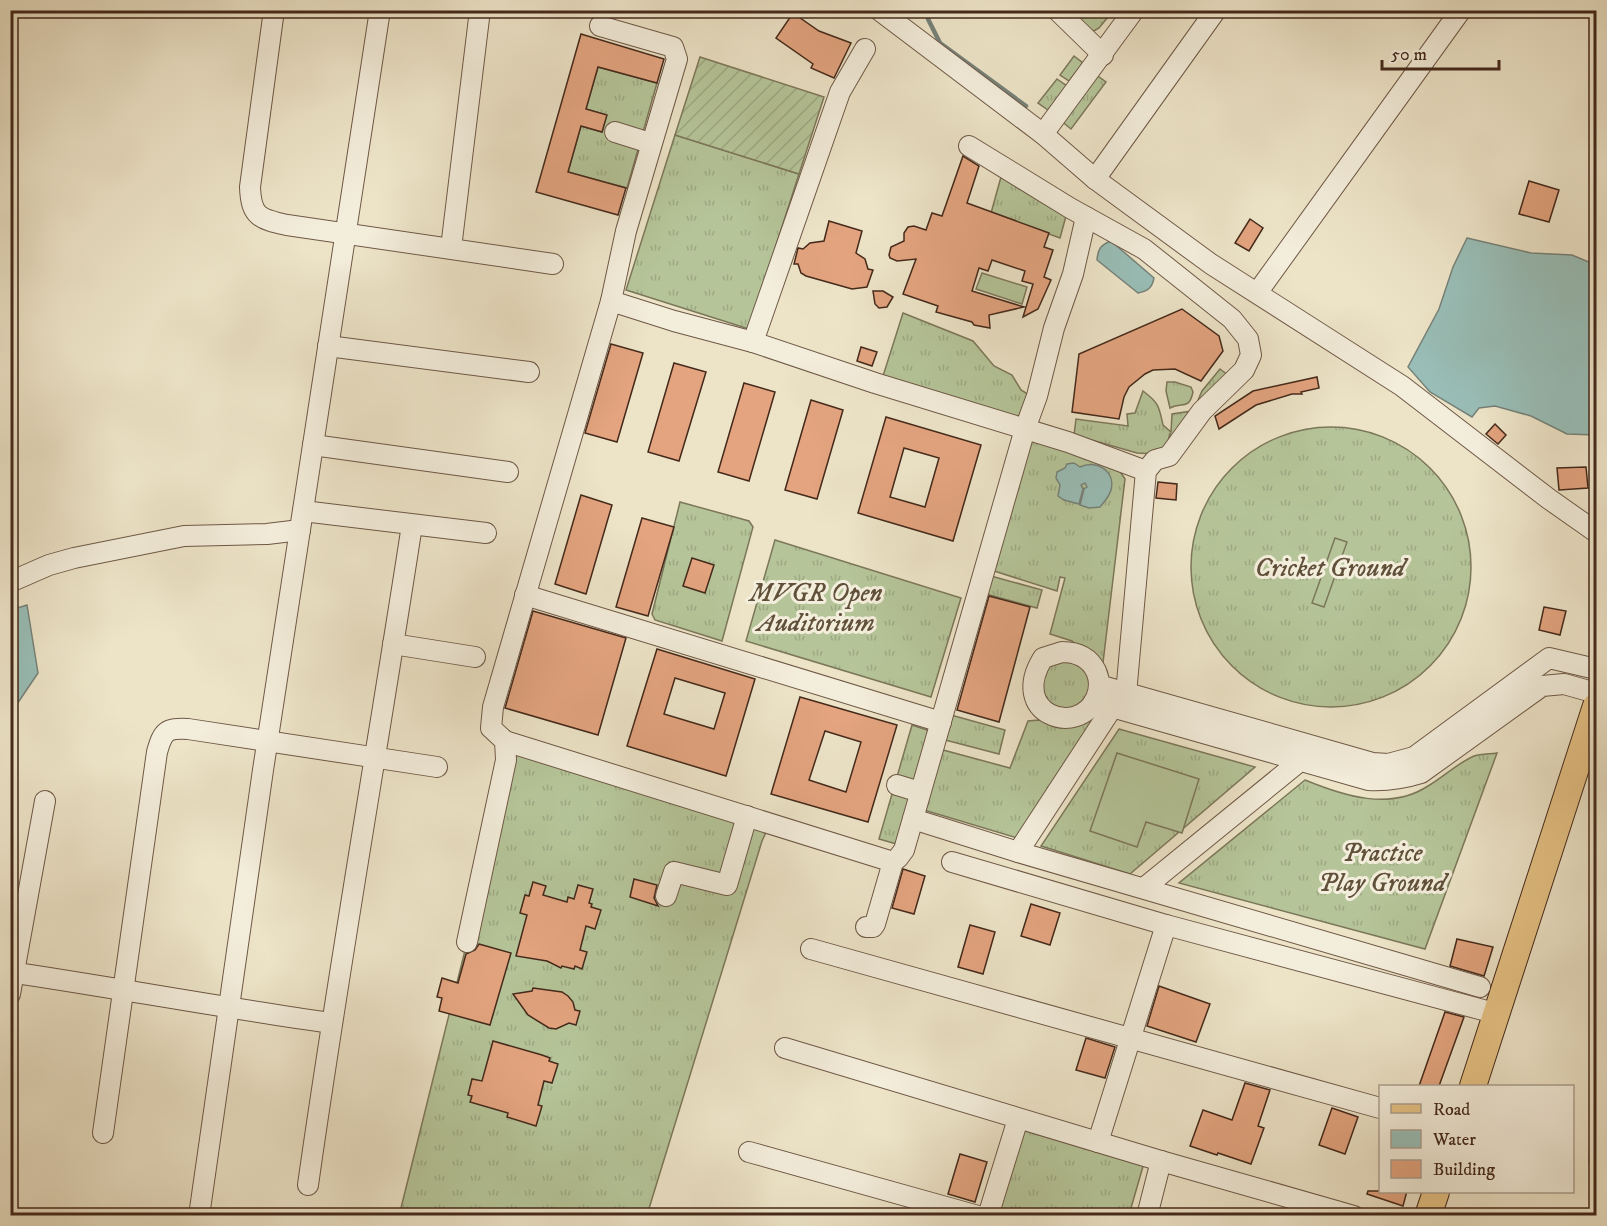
<svg xmlns="http://www.w3.org/2000/svg" width="1607" height="1226" font-family="'IM FELL DW Pica',serif">
<style>
.grass{fill:url(#grass-tufts);stroke:#7c775a;stroke-width:1.5}
.garden{fill:url(#garden-furrows);stroke:#7c775a;stroke-width:1.5}
.pitch{fill:#b5c599;stroke:#7c775a;stroke-width:1.5}
.water{fill:#99beb7;stroke:#778279;stroke-width:1.5}
.lines{fill:none;stroke-linecap:round;stroke-linejoin:round}
.stream{stroke:#778279;stroke-width:4.5}
.building{fill:#e3a47f;stroke:#44291b;stroke-width:1.5;fill-rule:evenodd}
.minor-casing{stroke:#6e5846;stroke-width:22}
.major-casing{stroke:#44291b;stroke-width:28}
.minor{stroke:#f3eddb;stroke-width:20}
.major{stroke:#e6c284;stroke-width:26}
.labels{text-anchor:middle;dominant-baseline:central;stroke-width:6;stroke-linejoin:round;paint-order:stroke}
.park-label{font-size:26px;font-style:italic;fill:#60503a;stroke:#f3eddb}
</style>
<defs>
<pattern id="grass-tufts" width="24" height="20" patternUnits="userSpaceOnUse" patternTransform="scale(1.5)"><rect width="24" height="20" fill="#b5c599"/><path d="M3 7l-1-3M5 7V3M7 7l1-3M15 17l-1-3M17 17v-4M19 17l1-3" fill="none" stroke="#9da983"/></pattern>
<pattern id="garden-furrows" width="10" height="10" patternUnits="userSpaceOnUse" patternTransform="scale(1.5)"><rect width="10" height="10" fill="#b5c599"/><path d="M-1 1l2-2M0 10L10 0M9 11l2-2" fill="none" stroke="#9da983"/></pattern>
</defs>
<rect width="100%" height="100%" fill="#ede4c8"/>
<filter id="stains"><feTurbulence type="fractalNoise" baseFrequency=".00333" numOctaves="4"/><feColorMatrix values="0 0 0 0 .2 0 0 0 0 .09 0 0 0 0 .02 0 0 0 .5 -.17"/></filter>
<radialGradient id="worn" r=".72"><stop offset=".6" stop-color="#630" stop-opacity="0"/><stop offset="1" stop-color="#630" stop-opacity=".3"/></radialGradient>
<!-- grass -->
<g class="grass">
<polygon points="1063,11 1113,11 1099,28 1092,32"/>
<polygon points="1074,56 1083,63 1069,81 1060,75"/>
<polygon points="598,67 657,83 627,188 568,172 581,126 602,132 606,115 586,109"/>
<polygon points="1095,74 1106,82 1071,129 1060,120"/>
<polygon points="1057,79 1067,86 1048,110 1038,103"/>
<polygon points="675,135 799,174 749,329 626,290"/>
<polygon points="1001,177 1066,216 1060,238 991,213"/>
<polygon points="903,313 973,341 994,366 1012,375 1021,390 1031,396 1023,421 883,376"/>
<path d="M1220,369l12,9 -35,36 -27,24v-5l-3,13 -11,8 -19,-1 -63,-18 2,-16 52,7 -1,-12 8,-1 8,-22c16,12 16,15 20,34l8,7 1,-18 20,-3 4,-6 6,-14z"/>
<path d="M1167,382h8l16,5 2,5c-4,19 -11,9 -23,16l-4,-17z"/>
<circle cx="1331" cy="567" r="140"/>
<polygon points="1031,438 1117,467 1125,479 1102,671 1072,641 1050,634 1065,578 1060,577 1057,591 991,570"/>
<polygon points="680,502 749,521 753,527 722,641 655,620 652,614"/>
<polygon points="775,540 961,598 931,697 746,641"/>
<polygon points="991,576 1042,590 1037,608 986,594"/>
<path d="M1072,660c19,13 21,18 14,41l-21,11 -23,-13 -1,-26 13,-12z"/>
<polygon points="951,715 1005,730 999,754 945,740"/>
<polygon points="1103,716 1017,838 924,810 943,750 1010,768 1028,721 1039,720 1060,723 1082,717"/>
<polygon points="912,725 933,732 900,845 879,839"/>
<polygon points="1119,729 1255,767 1130,874 1041,846"/>
<polygon points="514,753 768,828 762,841 647,1215 399,1216"/>
<path d="M1497,753l-72,196 -246,-66 126,-103c39,16 85,31 123,6 15,-9 30,-23 46,-30 7,-2 16,-2 23,-3z"/>
<polygon points="1021,1128 1144,1163 1129,1215 1010,1216 997,1212"/>
</g>
<!-- garden -->
<polygon class="garden" points="700,57 824,97 799,174 675,135"/>
<!-- pitch -->
<g class="pitch">
<polygon points="982,273 1027,287 1022,304 976,289"/>
<polygon points="1335,538 1347,542 1324,607 1312,603"/>
<polygon points="1117,753 1199,779 1182,833 1146,822 1137,847 1090,831"/>
</g>
<!-- water -->
<g class="water">
<polygon points="1467,238 1531,253 1572,255 1596,265 1596,435 1567,434 1531,416 1495,406 1479,408 1472,417 1430,392 1408,367 1439,309 1453,267"/>
<path d="M1111,241l43,37c-2,10 -6,13 -16,15l-41,-33c1,-12 4,-15 14,-19z"/>
<path d="M1074,463l6,4c16,-8 36,4 31,23 -2,7 -7,12 -11,17l-11,1 -9,-3 4,-16 3,-2 -2,-4 -4,2 2,4 -4,15 -15,-4 -6,-4 2,-11 -4,-7 1,-6 8,-4 2,-4z"/>
<polygon points="27,605 38,673 11,713 11,610"/>
<polygon points="1593,1070 1596,1070 1596,1164 1589,1164"/>
</g>
<g class="lines">
<!-- stream -->
<polyline class="stream" points="931,10 928,19 940,43 1026,106"/>
</g>
<!-- building -->
<g class="building">
<polygon points="793,13 819,31 851,43 834,78 811,68 813,64 776,38"/>
<polygon points="581,34 664,59 657,83 598,67 586,109 607,115 602,132 581,126 568,172 626,188 618,215 536,192"/>
<polygon points="963,156 979,166 967,203 1049,233 1044,247 1053,250 1044,277 1051,280 1038,309 1023,317 1033,284 1022,281 1025,271 992,260 988,271 979,268 972,291 1024,307 989,315 990,328 974,325 972,322 936,312 938,306 903,294 916,259 897,261 890,258 889,255 891,247 904,241 904,233 908,227 914,226 926,230 932,213 942,216"/>
<polygon points="1529,181 1559,190 1549,222 1519,214"/>
<polygon points="1250,219 1263,228 1249,251 1235,243"/>
<polygon points="829,221 862,231 856,253 865,259 868,269 873,270 867,287 852,289 806,276 801,273 798,264 794,264 798,248 803,249 810,243 824,241"/>
<polygon points="873,291 883,291 893,297 887,307 879,308 875,304"/>
<polygon points="1182,309 1219,336 1223,351 1201,381 1175,369 1153,370 1145,374 1129,387 1124,397 1119,419 1072,412 1079,354"/>
<polygon points="611,344 643,353 617,442 585,433"/>
<polygon points="861,347 877,352 872,366 857,361"/>
<polygon points="674,363 706,372 679,461 648,452"/>
<polygon points="1317,377 1319,388 1301,392 1302,394 1292,394 1256,405 1219,429 1215,416 1253,391"/>
<polygon points="744,383 775,392 749,481 718,472"/>
<polygon points="811,400 843,410 817,499 785,490"/>
<path d="M886,417l95,28 -28,96 -95,-28zM904,448l35,10 -14,49 -35,-10z"/>
<polygon points="1495,424 1506,435 1498,444 1486,434"/>
<polygon points="1586,467 1588,488 1559,490 1557,468"/>
<polygon points="1158,482 1177,484 1176,500 1156,498"/>
<polygon points="581,495 612,505 586,594 555,584"/>
<polygon points="642,518 674,527 648,616 616,607"/>
<polygon points="692,558 714,565 705,593 683,586"/>
<polygon points="989,596 1030,607 999,722 957,710"/>
<polygon points="1544,607 1566,611 1560,635 1539,630"/>
<polygon points="533,611 626,638 598,735 505,708"/>
<path d="M657,649l98,30 -29,97 -99,-30zM675,678l50,15 -11,36 -50,-15z"/>
<path d="M800,697l97,28 -29,97 -97,-28zM825,731l36,11 -15,50 -37,-12z"/>
<polygon points="903,869 925,876 914,914 892,908"/>
<polygon points="634,879 657,885 654,898 658,906 630,897"/>
<polygon points="533,882 546,886 543,895 567,902 568,897 574,899 578,885 593,889 589,903 592,904 591,907 601,910 595,929 586,926 580,950 587,952 582,969 575,966 574,969 562,966 561,968 547,961 516,956 527,915 520,913 525,895 529,896"/>
<polygon points="1031,904 1060,913 1050,945 1021,936"/>
<polygon points="970,925 995,932 983,974 958,967"/>
<polygon points="1457,939 1493,947 1484,976 1450,966"/>
<polygon points="479,944 511,953 490,1025 439,1011 442,998 437,997 442,978 458,983 466,954 475,950"/>
<polygon points="1159,986 1210,1004 1196,1042 1147,1026"/>
<polygon points="533,988 562,992 568,996 573,1002 575,1010 580,1011 576,1025 569,1023 556,1029 549,1028 528,1015 513,994 532,991"/>
<polygon points="1445,1012 1464,1017 1439,1086 1419,1086"/>
<polygon points="1086,1038 1115,1047 1105,1078 1076,1070"/>
<polygon points="493,1041 542,1055 550,1058 549,1061 558,1064 552,1083 544,1081 538,1105 542,1106 536,1126 507,1117 508,1113 470,1102 472,1096 468,1095 472,1079 482,1081"/>
<polygon points="1245,1083 1270,1090 1258,1126 1264,1128 1251,1164 1218,1153 1217,1155 1190,1146 1203,1110 1232,1120"/>
<polygon points="1332,1108 1358,1117 1345,1154 1319,1145"/>
<polygon points="960,1154 987,1162 975,1202 948,1194"/>
<polygon points="1368,1191 1407,1191 1403,1206 1367,1194"/>
</g>
<g class="lines">
<defs>
<g id="minor">
<path d="M274,10l-24,177c1,30 10,32 37,38l266,39"/>
<polyline points="879,10 1043,134 1095,179 1211,264 1402,386 1549,499 1596,532"/>
<polyline points="1057,10 1103,55"/>
<polyline points="600,26 673,47 677,59 626,231 611,301"/>
<polyline points="615,132 650,143"/>
<polyline points="1043,134 1134,10"/>
<polyline points="1095,179 1216,10"/>
<polyline points="451,248 480,10"/>
<polyline points="1257,293 1461,10"/>
<polyline points="753,342 840,92 865,49"/>
<polyline points="328,346 529,372"/>
<polyline points="313,445 508,472"/>
<polyline points="303,511 486,533"/>
<polyline points="10,582 49,565 74,558 184,536 267,534 300,530"/>
<polyline points="525,595 941,722"/>
<polyline points="393,644 475,657"/>
<path d="M1062,652c15,0 27,5 34,19 4,9 4,18 0,27 -18,40 -88,16 -53,-40z"/>
<polyline points="1099,685 1373,763 1388,764 1414,757 1549,658 1596,669"/>
<path d="M1094,702l274,78c19,1 34,-1 53,-7l121,-87 22,-2 32,9"/>
<polyline points="505,741 893,862"/>
<polyline points="897,785 920,792"/>
<polyline points="913,819 1018,852 1112,708 1126,694 1146,471 1155,460 1169,456 1202,411 1244,370 1251,355 1248,339 1232,319 1144,249 1070,208 969,146"/>
<polyline points="1018,852 1480,987"/>
<polyline points="952,862 1166,925 1498,1014"/>
<polyline points="1144,888 1300,761"/>
<polyline points="666,896 674,872 727,885 747,816"/>
<polyline points="866,927 873,927 875,924 893,862 898,858 904,850 1025,429 1037,396 1054,328 1073,274 1086,217"/>
<polyline points="467,942 506,760 505,741 491,728 493,707 611,301 674,321 753,342 875,383 1068,442 1146,471"/>
<polyline points="811,949 1380,1108"/>
<path d="M10,972c107,16 214,36 321,51"/>
<polyline points="10,994 45,801"/>
<polyline points="785,1048 1161,1161 1354,1216"/>
<path d="M103,1133l54,-381c6,-21 9,-24 31,-23l249,38"/>
<polyline points="1098,1142 1166,925"/>
<polyline points="749,1152 978,1216"/>
<path d="M308,1185c31,-220 70,-439 104,-660"/>
<polyline points="199,1216 263,770 380,10"/>
<polyline points="988,1216 1018,1119"/>
<polyline points="1147,1216 1161,1161"/>
</g>
<g id="major">
<polyline points="1473,1086 1596,706"/>
<polyline points="1428,1216 1436,1192"/>
</g>
</defs>
<!-- minor casing -->
<use href="#minor" class="minor-casing"/>
<!-- major casing -->
<use href="#major" class="major-casing"/>
<!-- minor -->
<use href="#minor" class="minor"/>
<!-- major -->
<use href="#major" class="major"/>
</g>
<g class="labels">
<!-- park labels -->
<g class="park-label">
<text x="1330" y="568">Cricket Ground</text>
<text x="816" y="593">MVGR Open<tspan x="816" dy="30">Auditorium</tspan></text>
<text x="1382" y="853">Practice<tspan x="1382" dy="30">Play Ground</tspan></text>
</g>
</g>
<!-- margin -->
<rect width="1607" height="1226" fill="none" stroke="#ede4c8" stroke-width="36"/>
<rect x="12" y="12" width="1583" height="1202" fill="none" stroke="#44291b" stroke-width="3"/>
<rect x="18" y="18" width="1571" height="1190" fill="none" stroke="#44291b" stroke-width="1.5"/>
<!-- legend -->
<rect x="1379" y="1085" width="195" height="108" fill="#f3eddb" stroke="#ad9f8e" stroke-width="1.5"/>
<rect x="1391" y="1104" width="30" height="9" fill="#e6c284" stroke="#ad9f8e" stroke-width="1.5"/>
<text x="1433" y="1115" font-size="18" fill="#44291b">Road</text>
<rect x="1391" y="1130" width="30" height="18" fill="#99beb7" stroke="#ad9f8e" stroke-width="1.5"/>
<text x="1433" y="1145" font-size="18" fill="#44291b">Water</text>
<rect x="1391" y="1160" width="30" height="18" fill="#e3a47f" stroke="#ad9f8e" stroke-width="1.5"/>
<text x="1433" y="1175" font-size="18" fill="#44291b">Building</text>
<!-- scale -->
<path d="M1382 60v9h117v-9" fill="none" stroke="#44291b" stroke-width="3"/>
<text x="1391" y="60" font-size="18" fill="#44291b" stroke="#f3eddb" stroke-width="4.5" paint-order="stroke">50 m</text>
<rect width="100%" height="100%" filter="url(#stains)"/>
<rect width="100%" height="100%" fill="url(#worn)"/>
</svg>
